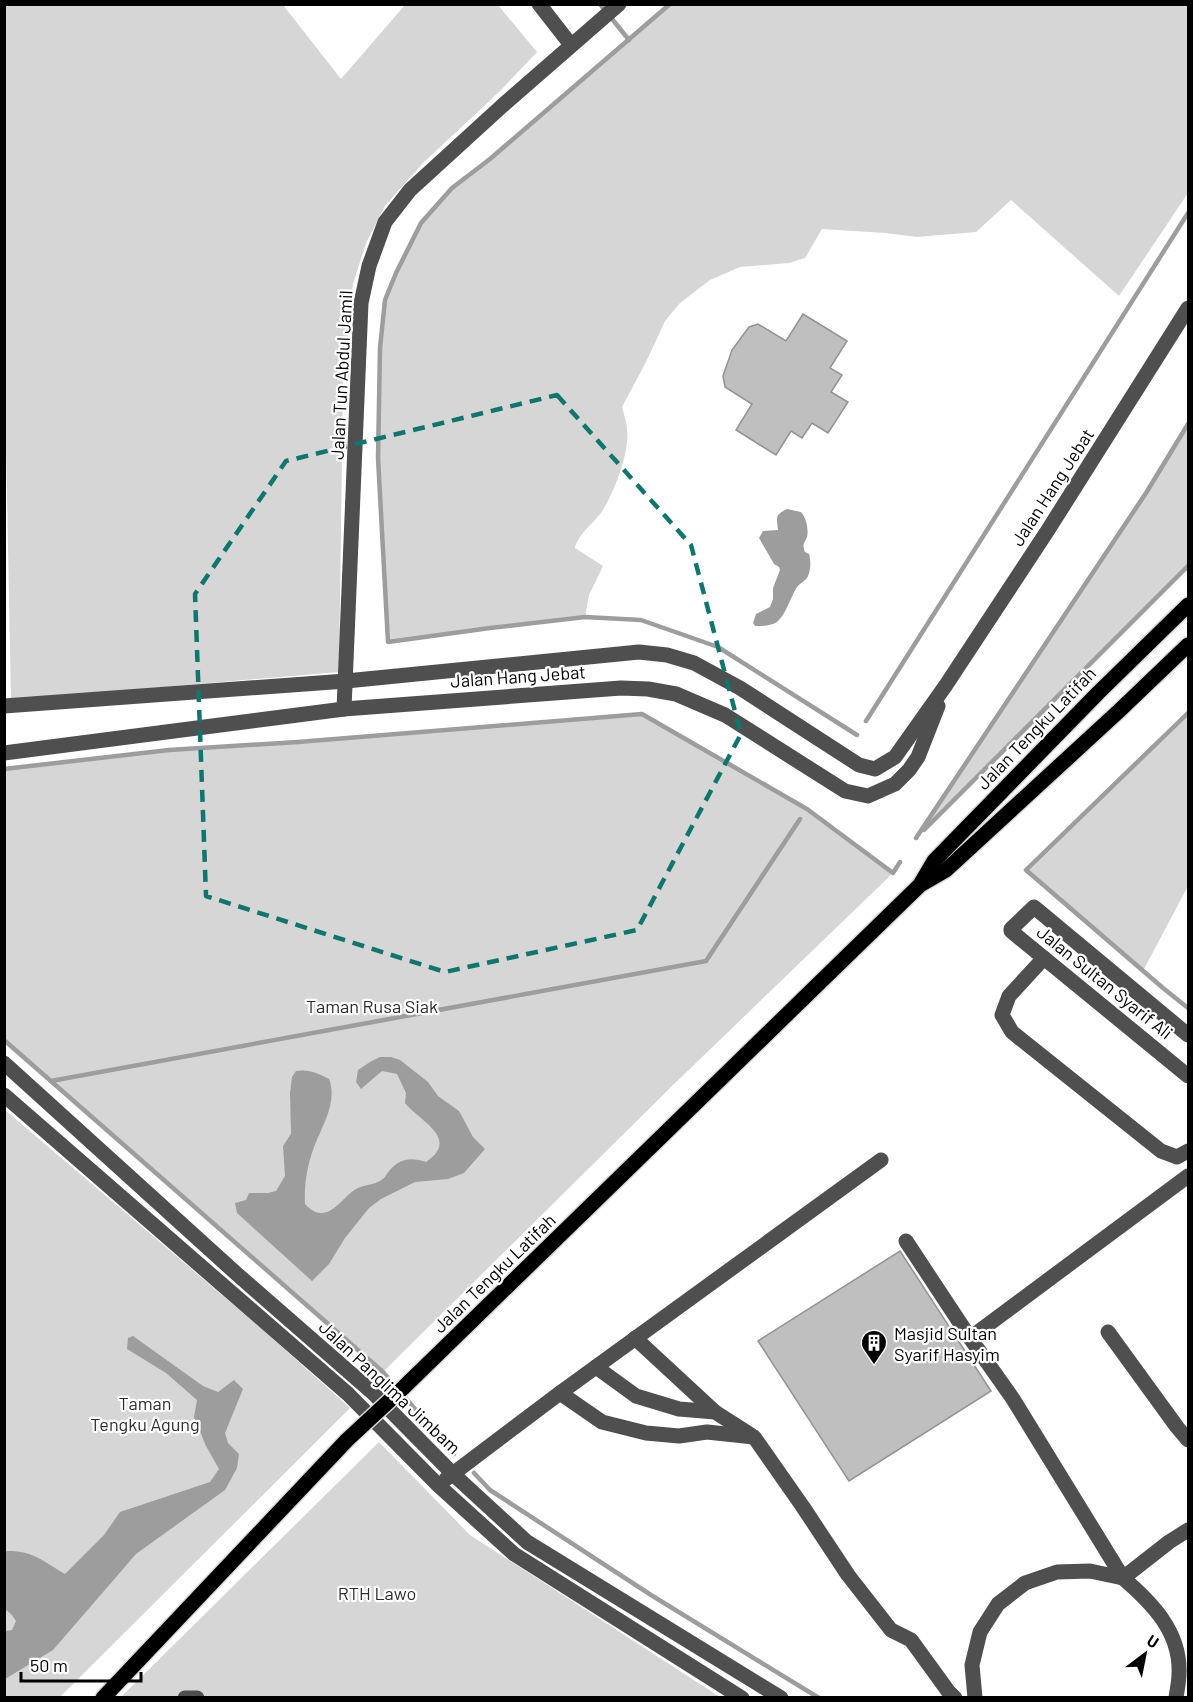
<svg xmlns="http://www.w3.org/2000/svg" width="1193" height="1702" font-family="Barlow,sans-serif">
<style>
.green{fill:#d6d6d6}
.water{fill:#9d9d9d}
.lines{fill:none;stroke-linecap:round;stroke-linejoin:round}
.stream{stroke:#9d9d9d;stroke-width:4.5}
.building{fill:#bfbfbf;stroke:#939393;stroke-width:1.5}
.major-casing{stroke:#dbdbdb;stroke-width:18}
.minor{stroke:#4f4f4f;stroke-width:15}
.major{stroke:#000;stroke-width:15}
.major-bridge-casing{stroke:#dbdbdb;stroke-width:18;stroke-linecap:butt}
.major-bridge{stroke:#000;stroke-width:15}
.marked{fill:none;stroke:#0f766e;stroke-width:4.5;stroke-dasharray:12 8;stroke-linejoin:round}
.labels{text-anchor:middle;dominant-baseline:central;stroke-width:4.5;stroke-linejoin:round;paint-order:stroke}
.street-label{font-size:18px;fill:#000;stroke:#fff}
.park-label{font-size:18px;fill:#2d2d2d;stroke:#fff}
.poi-label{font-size:18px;fill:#000;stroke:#fff;text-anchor:start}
</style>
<rect width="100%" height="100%" fill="#fff"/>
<!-- green -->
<g class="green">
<polygon points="4,5 283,5 341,79 405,5 498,5 537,52 500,91 423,163 385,206 366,243 353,284 343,384 339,672 11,700 4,343"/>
<path d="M670,5h518v188l-69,103 -108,-96 -35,32 -59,5 -32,-4 -63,-4 -17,29 -16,5 -49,4 -30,13 -30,23 -15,18 -18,39 -25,47c2,8 5,16 5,23 3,22 -13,62 -24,80 -9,14 -24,22 -28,38l28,18 -14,29 -4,22 -197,25 -10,-184 2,-110 5,-48 36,-77 31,-35z"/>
<polygon points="1188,424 1188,566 916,838 1146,493"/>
<polygon points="1188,713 1188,886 1143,971 1026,870"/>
<polygon points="642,714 807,809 893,873 670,1088 383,1372 5,1040 5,769 169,750 298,742"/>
<polygon points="4,1109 263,1330 350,1408 60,1697 5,1697"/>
<polygon points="379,1442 470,1535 720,1697 120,1698"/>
</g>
<!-- water -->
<g class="water">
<path d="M787,509l14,3c5,5 8,18 6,25 -3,7 -5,7 -2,15l4,2c2,6 2,18 -2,24 -3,4 -7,5 -10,9 -7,11 -10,25 -19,34 -5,5 -17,5 -23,5l-2,-3 3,-9 14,-7 3,-8v-11l7,-18 -1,-3 -5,-3 -15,-26 4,-7 15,-1c-1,-12 -4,-15 9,-21z"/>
<path d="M380,1057h11l9,3 28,22 10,14 21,15 14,26 12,12 -21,24 -16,6 -33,3 -34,17 -12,9 -24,30 -16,26 -17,17 -75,-68 -2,-10 11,-3 3,-7h19l8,-2 9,-15 -2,-30 8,-12 -1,-41 2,-16 4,-6c14,-2 21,2 33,8 9,23 -7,47 -15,68 -7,19 -10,38 -9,57 23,25 37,-9 53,-16 9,-4 18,-3 26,-10 2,-2 3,-5 5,-7 11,-13 22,-14 37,-9 35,-24 -7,-41 -21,-59l1,-10 -9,-19 -15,-3 -21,18 -5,-7 2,-12 12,-8z"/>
<path d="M133,1336l70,50 15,6 16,-12 9,9 -18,44 3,10 11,11 -2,14 -12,22 -89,64 -83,96 -48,29v-48l7,-1 4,-9 -4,-6 -7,-6v-58c27,-1 38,10 60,23l39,-39 16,-23 90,-30 9,-13 -13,-23 -12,-29 3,-17 -31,-27 -39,-24 1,-11z"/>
</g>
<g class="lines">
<!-- stream -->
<g class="stream">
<polyline points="600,4 629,40"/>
<polyline points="670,4 490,159 452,188 421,223 396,273 385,300 380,348 378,458 388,642 490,628 585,617 641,620 718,647 857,735"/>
<polyline points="1188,713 1026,870 1163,988 1188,1008"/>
<polyline points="866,721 1188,213"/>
<polyline points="4,769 169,750 298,742 642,714 807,809 893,873 900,862"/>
<polyline points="924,830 1188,566"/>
<polyline points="916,838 1146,493 1188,424"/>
<polyline points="4,1040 383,1372 454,1454"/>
<polyline points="51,1081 706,961 800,819"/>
<polyline points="474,1473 490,1490 651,1595 819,1698"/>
</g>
</g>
<!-- building -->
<g class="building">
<polygon points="803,314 847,341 830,368 842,375 831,392 848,402 828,433 812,423 802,438 791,431 776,455 736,430 752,404 725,387 723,376 732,350 749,327 758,324 786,341"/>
<polygon points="900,1251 991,1391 849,1481 758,1341"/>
</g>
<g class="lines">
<defs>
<g id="major">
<polyline points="921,883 934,861 1098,693 1188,605"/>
<polyline points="403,1388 920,885 946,870 1120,710 1188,645"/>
<polyline points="103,1698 347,1440"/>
</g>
</defs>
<!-- major casing -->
<use href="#major" class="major-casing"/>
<!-- minor -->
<g class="minor">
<polyline points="539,4 571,45"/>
<polyline points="4,706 346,681 639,652 667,655 694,663 740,688 859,765 875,769 895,757 946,685 1048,530 1188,308"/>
<polyline points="344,709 361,303 369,266 385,222 410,190 502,106 619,4"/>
<polyline points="4,753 344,709 621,688 648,689 676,694 725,715 845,791 868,796 895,784 909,770 918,757 938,706"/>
<polyline points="1044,958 1009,996 1002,1015 1012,1032 1161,1151 1177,1157 1188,1151"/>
<polyline points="1188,1035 1034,907 1011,929 1011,931 1188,1076"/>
<polyline points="4,1063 238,1275 372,1392 453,1474 527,1542 781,1698"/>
<polyline points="4,1095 348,1394 438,1485 514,1554 742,1698"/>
<polyline points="906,1241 970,1338"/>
<polyline points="1108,1332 1177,1427 1188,1440"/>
<polyline points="635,1338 715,1412"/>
<polyline points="596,1367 636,1396 679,1409 715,1412 751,1435"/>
<polyline points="560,1393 602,1422 646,1433 679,1436 707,1432 754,1437 803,1507 848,1575 891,1630 911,1640 948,1691 955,1698"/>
<polyline points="446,1479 560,1393 881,1160"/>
<polyline points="1123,1578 1169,1542 1188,1530"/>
<polyline points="185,1698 197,1698"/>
<polyline points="975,1698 972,1665 980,1632 998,1604 1025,1583 1057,1572 1090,1571 1123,1578"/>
<path d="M1176,1698c1,-8 3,-16 3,-24 2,-42 -27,-71 -56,-96l-110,-179 -43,-61 218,-162"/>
</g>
<!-- major -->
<use href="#major" class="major"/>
<defs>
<polyline id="major-bridge" points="347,1440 403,1388"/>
</defs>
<!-- major-bridge casing -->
<use href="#major-bridge" class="major-bridge-casing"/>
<!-- major-bridge -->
<use href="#major-bridge" class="major-bridge"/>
</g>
<!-- marked area -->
<path class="marked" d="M557,395l134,150 50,189 -104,196 -192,42 -239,-76 -11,-302 91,-133z"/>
<!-- icons -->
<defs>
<symbol id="building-pin" viewBox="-11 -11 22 30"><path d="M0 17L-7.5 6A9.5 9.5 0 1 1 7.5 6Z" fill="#000" stroke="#fff"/><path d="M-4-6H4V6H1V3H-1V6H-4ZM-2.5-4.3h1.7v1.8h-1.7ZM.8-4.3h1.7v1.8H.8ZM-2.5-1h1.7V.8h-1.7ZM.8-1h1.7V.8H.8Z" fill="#fff"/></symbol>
</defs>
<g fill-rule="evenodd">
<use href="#building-pin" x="859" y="1328" width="30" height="40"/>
</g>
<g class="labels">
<!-- street labels -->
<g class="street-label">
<text transform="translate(341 375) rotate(-87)">Jalan Tun Abdul Jamil</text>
<text transform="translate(1052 487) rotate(-57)">Jalan Hang Jebat</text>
<text transform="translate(518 676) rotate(-4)">Jalan Hang Jebat</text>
<text transform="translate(1036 728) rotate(-46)">Jalan Tengku Latifah</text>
<text transform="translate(1105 982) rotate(39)">Jalan Sultan Syarif Ali</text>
<text transform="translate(494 1273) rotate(-44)">Jalan Tengku Latifah</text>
<text transform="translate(390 1387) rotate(43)">Jalan Panglima Jimbam</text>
</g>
<!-- park labels -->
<g class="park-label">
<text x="372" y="1006">Taman Rusa Siak</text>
<text x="145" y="1403">Taman<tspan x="145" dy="21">Tengku Agung</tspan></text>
<text x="377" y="1593">RTH Lawo</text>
</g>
<!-- poi labels -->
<g class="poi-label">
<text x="894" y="1333">Masjid Sultan<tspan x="894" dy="21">Syarif Hasyim</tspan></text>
</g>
</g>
<!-- border -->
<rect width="1193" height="1702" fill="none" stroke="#000000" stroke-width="12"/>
<!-- north arrow -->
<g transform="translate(1145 1654) rotate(32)" stroke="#ffffff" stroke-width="4.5" paint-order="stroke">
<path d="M0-4.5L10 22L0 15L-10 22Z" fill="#000000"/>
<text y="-9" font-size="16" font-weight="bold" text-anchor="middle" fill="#000000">U</text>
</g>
<!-- scale -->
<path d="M21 1672v9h120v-9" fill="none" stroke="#000000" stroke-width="3"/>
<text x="30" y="1672" font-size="18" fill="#000000" stroke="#ffffff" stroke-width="4.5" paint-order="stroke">50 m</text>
</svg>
